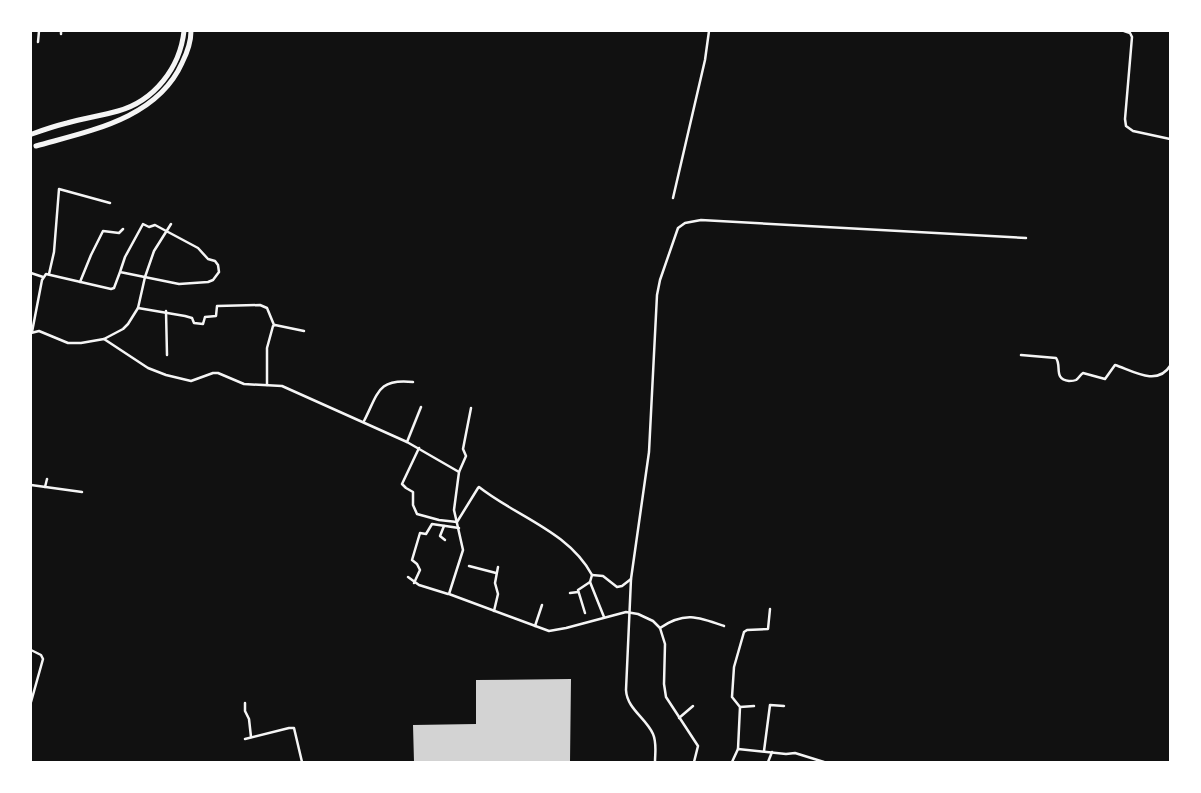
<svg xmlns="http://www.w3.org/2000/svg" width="1201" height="793" font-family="'Asap Condensed',sans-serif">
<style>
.building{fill:#d3d3d3}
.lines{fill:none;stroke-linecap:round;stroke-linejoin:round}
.minor{stroke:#f5f5f5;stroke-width:2.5}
.motorway{stroke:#f5f5f5;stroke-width:5}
</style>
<rect width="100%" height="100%" fill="#111"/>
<!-- building -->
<polygon class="building" points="571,679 570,762 414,762 413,725 476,724 476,680"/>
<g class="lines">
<!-- minor -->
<g class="minor">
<polyline points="1124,31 1130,33 1132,37 1125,119 1126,126 1133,131 1170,139"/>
<polyline points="61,34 61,31"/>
<polyline points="38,42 39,31"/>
<polyline points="673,198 705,60 709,31"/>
<polyline points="31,273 43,277"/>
<polyline points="49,274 54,252 59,189 110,203"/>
<polyline points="80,282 91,255 103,231 119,233 123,229"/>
<polyline points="138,308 185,316 192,318 194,323 203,324 205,317 216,316 217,306 260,305 267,308 274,325"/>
<polyline points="166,311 167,355"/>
<polyline points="32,332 42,280 46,274 111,289 114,288 120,272 179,284 208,282 213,280 219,272 218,265 215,261 208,259 198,248 155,225 149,227 143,224 125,257 120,272"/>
<polyline points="31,333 39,331 68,343 81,343 104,339 123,329 128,324 138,308 145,277 154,251 171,224"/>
<polyline points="104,339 148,368 166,375 191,381 213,373 218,373 244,384 282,386 407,442 459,472 454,510 463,550 449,594 549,631 566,628 626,612 638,614 653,621 660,628 665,644 664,684 666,697 698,746 694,762"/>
<path d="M1021,355l35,3c6,8 -3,21 13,23 3,0 5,0 7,-1 3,-2 4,-5 7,-7l22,6 10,-14c16,5 42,22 55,1"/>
<polyline points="267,385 267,348 273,326 275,325 304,331"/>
<path d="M364,421c14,-27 13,-43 49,-39"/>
<polyline points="407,442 421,407"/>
<path d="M419,448l-17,36 4,4 7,4v13l4,9 22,6 18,2 21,-34 1,-1c38,30 89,44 113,88l-2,7 14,35"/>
<polyline points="459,472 466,456 463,449 471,408"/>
<polyline points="31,485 82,492"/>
<polyline points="45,487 47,479"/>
<polyline points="444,526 440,536 445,540"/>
<polyline points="469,566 496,573"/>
<polyline points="592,575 603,576 617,587 622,586 631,579"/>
<polyline points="408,577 419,585 448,594"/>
<polyline points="414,583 420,570 417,564 412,560 420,533 426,534 432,524 459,528"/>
<polyline points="570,593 578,592"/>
<polyline points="494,611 498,594 495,583 498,567"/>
<polyline points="585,613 578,590 590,582"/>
<polyline points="535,626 542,605"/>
<path d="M660,628c24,-17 39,-11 64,-2"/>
<polyline points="31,650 41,655 43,659 31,702"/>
<polyline points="245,703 245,711 249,719 251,737"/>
<polyline points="740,707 754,706"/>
<polyline points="679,718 693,706"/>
<polyline points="245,739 289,728 294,728 302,762"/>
<polyline points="738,749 740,707 732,697 734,667 744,632 747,630 768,629 770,609"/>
<polyline points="764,751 770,705 784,706"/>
<path d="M655,762c0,-9 2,-19 -2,-28 -7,-16 -26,-25 -27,-44l5,-111 18,-127 8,-157 3,-15 18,-52 7,-5 16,-3 325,18"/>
<polyline points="732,762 738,749 786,754 795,753 824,762"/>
<polyline points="768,762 772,752"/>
</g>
<!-- motorway -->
<g class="motorway">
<path d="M32,134c11,-4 23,-8 35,-11 17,-5 34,-7 51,-12 36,-10 62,-43 66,-80"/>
<path d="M36,146c53,-15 121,-27 146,-83 5,-10 9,-21 9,-32"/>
</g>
</g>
<!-- border -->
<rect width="1201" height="793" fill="none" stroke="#ffffff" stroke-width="64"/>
</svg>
